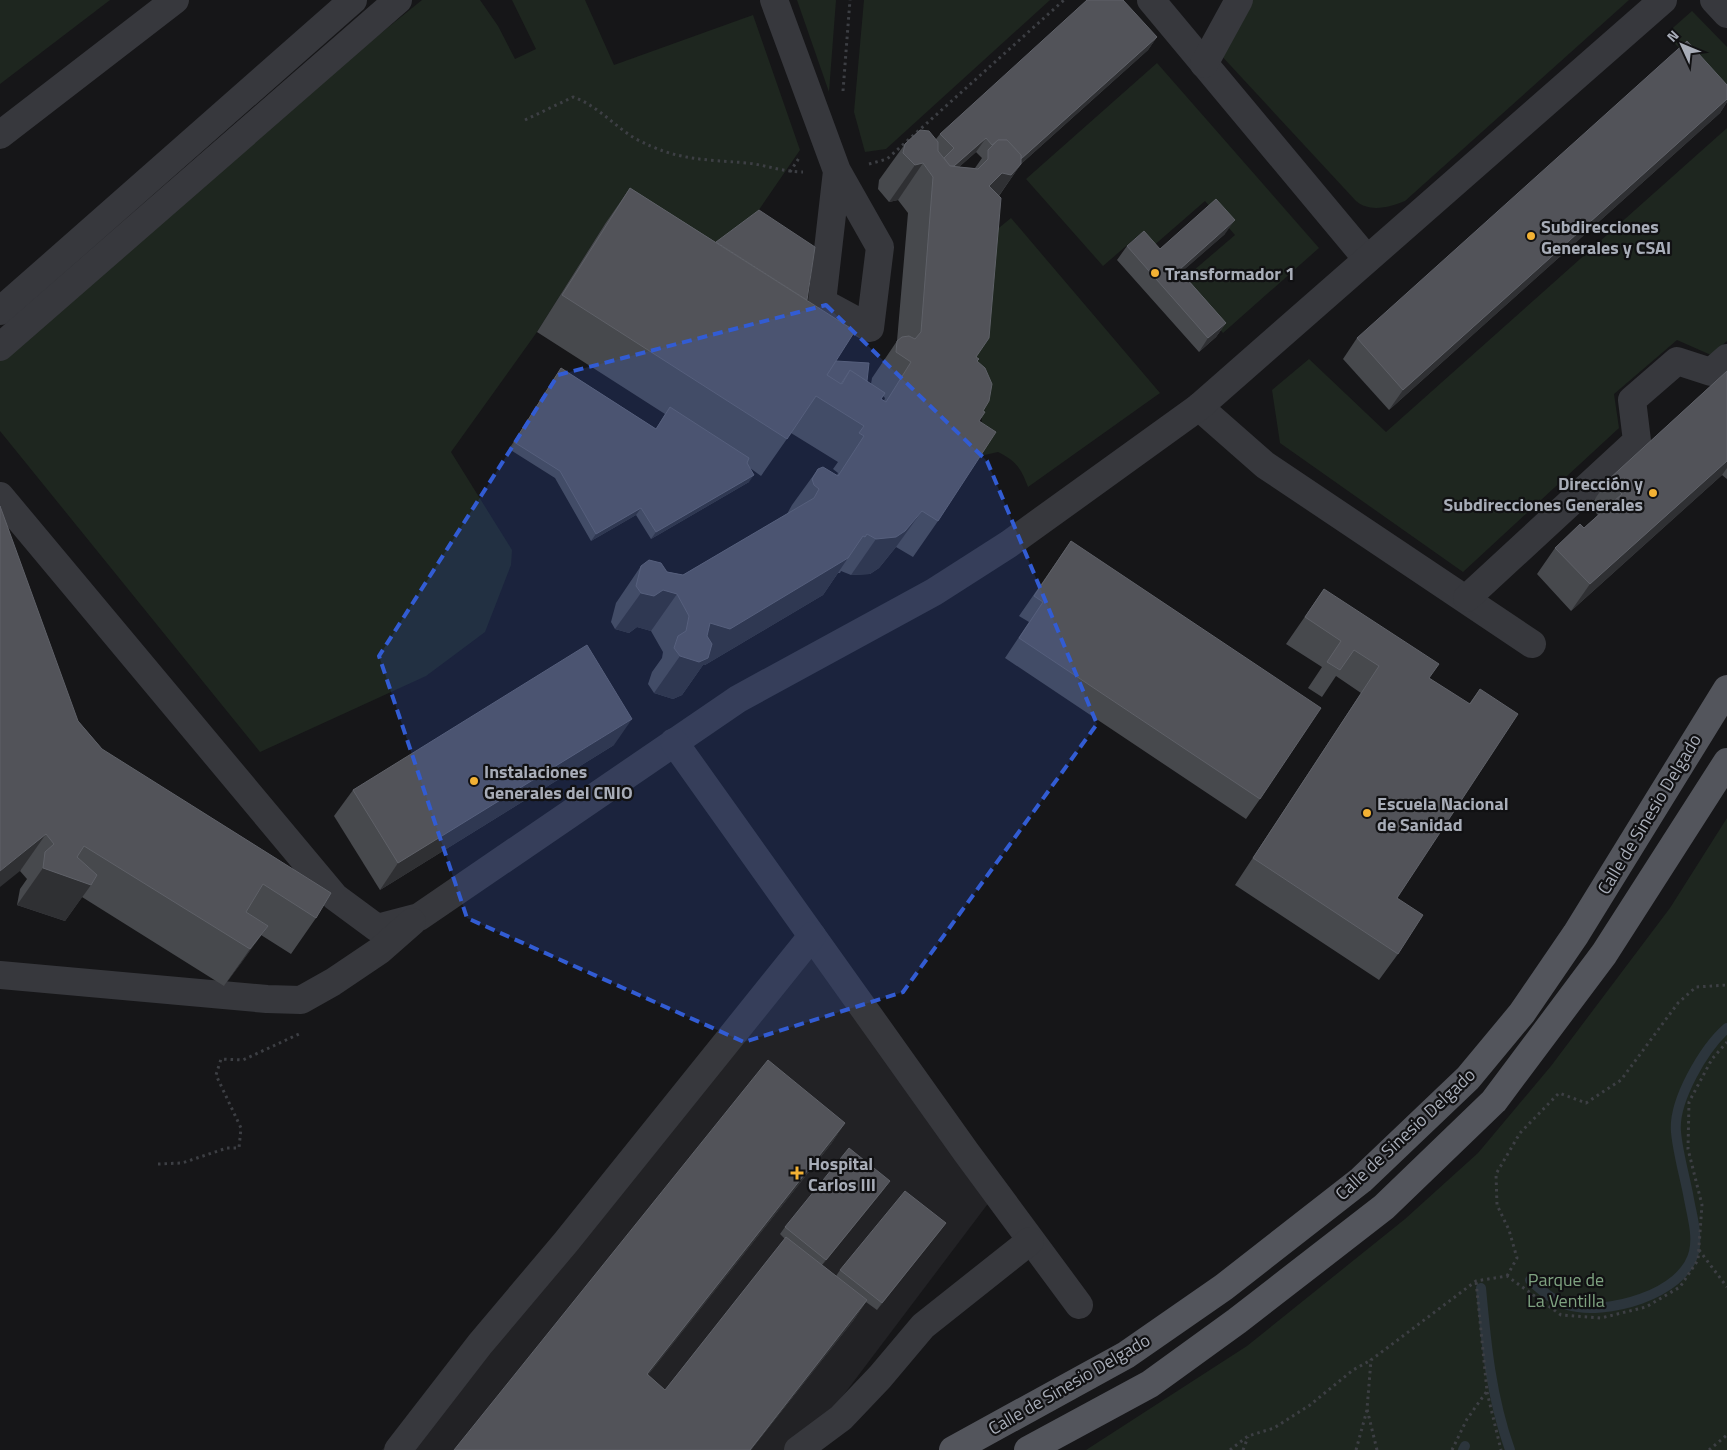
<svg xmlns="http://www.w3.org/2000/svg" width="1727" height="1450" font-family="'Titillium Web',sans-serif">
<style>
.built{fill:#222225}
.green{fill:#1e261f}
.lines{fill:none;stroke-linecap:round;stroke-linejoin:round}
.stream{stroke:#2c353c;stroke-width:10}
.path{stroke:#3d3f44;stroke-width:3;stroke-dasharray:2.5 4;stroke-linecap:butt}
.minor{stroke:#37383d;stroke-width:28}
.major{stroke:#53555c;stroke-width:28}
.wall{fill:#47494d;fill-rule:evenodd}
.shaded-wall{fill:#2f3033}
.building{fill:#525359;stroke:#5f6168}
.marked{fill:#325cd3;fill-opacity:0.2;stroke:#325cd3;stroke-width:4;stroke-dasharray:10 6;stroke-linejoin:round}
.poi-dot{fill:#f2b134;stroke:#111113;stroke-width:2}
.labels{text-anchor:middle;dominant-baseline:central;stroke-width:4.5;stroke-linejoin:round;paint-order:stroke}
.poi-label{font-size:18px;font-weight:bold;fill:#a8adb8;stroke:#111113;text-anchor:start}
.street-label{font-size:18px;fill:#a8adb8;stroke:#111113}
.park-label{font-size:18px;fill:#7fa381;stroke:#111113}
</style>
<rect width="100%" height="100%" fill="#161618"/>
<!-- built -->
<polygon class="built" points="812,936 996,1193 802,1450 382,1450"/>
<!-- green -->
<g class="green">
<polygon points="0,0 110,0 0,84"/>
<polygon points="422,0 480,0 498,26 515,59 536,49 512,0 585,0 614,65 753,15 800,150 754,217 707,252 605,224 537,332 451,452 512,550 511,565 485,632 426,676 260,752 0,431 0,360 355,54"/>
<polygon points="797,0 836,0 829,92"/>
<polygon points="864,0 1050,0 886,149 865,152 854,112"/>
<path d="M1245,0h384l-224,201c-15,6 -35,12 -49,0l-138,-149z"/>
<polygon points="1692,11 1727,47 1727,99 1666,34"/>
<polygon points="1157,63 1319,248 1223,333 1179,283 1235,235 1205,201 1151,248 1140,234 1103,266 1026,179"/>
<polygon points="1727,128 1727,341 1711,355 1677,340 1614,394 1619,428 1463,572 1280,443 1272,390 1309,359 1386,432"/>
<path d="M1011,218l149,175 -132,94c-7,-19 -12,-26 -30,-35l-18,4 2,-39 -14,-23 15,-153z"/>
<polygon points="1727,818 1727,1450 1086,1450 1247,1346 1405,1219 1478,1153 1551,1066 1670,908"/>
</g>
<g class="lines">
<!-- stream -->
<g class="stream">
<path d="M1530,1280c11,10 23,21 37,25 38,11 117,-10 127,-53 4,-17 -2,-36 -5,-53 -4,-22 -11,-45 -13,-67 -3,-31 28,-84 51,-104"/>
<path d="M1481,1288c5,55 10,109 29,162"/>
<polyline points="1463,1450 1465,1446"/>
</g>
<!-- path -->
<g class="path">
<polyline points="843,91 850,0"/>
<path d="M525,120l48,-23c24,8 41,29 63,42 42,22 66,20 111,24 19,2 36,9 56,9"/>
<polyline points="869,164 887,159 1064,0"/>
<polyline points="790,172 799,158"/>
<polyline points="158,1164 182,1163 227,1148 239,1148 241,1128 216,1075 221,1059 243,1060 301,1033"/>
<polyline points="1699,1250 1727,1287"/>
<polyline points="1507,1276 1517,1258 1509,1230 1497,1205 1496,1174 1520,1133 1559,1093 1586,1103 1621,1080 1678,1003 1696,987 1727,985"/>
<polyline points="1487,1392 1501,1450"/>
<polyline points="1230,1450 1248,1436 1274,1428 1310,1405 1353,1370 1371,1360"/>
<polyline points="1243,1450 1248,1437"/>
<polyline points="1356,1450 1367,1410"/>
<polyline points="1377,1450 1367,1409 1371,1360 1476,1281 1507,1276 1561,1315 1601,1318 1646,1307 1680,1287 1698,1260 1702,1205 1688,1149 1689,1102 1712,1059 1727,1042"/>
<polyline points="1452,1450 1467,1419 1487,1391 1476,1281"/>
<polyline points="1709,1450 1727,1435"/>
</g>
<!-- minor -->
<g class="minor">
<polyline points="774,0 837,171 880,247 870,328 822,302 837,171"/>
<polyline points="1151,0 1367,259"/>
<polyline points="1714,0 1727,14"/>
<polyline points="1204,64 1239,0"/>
<polyline points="0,135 175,0"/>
<polyline points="0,311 353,0"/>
<polyline points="0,347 398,0"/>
<polyline points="1199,407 1265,465 1532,644"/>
<polyline points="0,496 335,897 377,928 419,917 738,699 934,592 1009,544 1199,407 1663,0"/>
<polyline points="1467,598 1637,441 1632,400 1677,361 1711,372 1727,358"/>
<polyline points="674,742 966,1152 1079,1305"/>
<polyline points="0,975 267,999 301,1000 333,982 379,951 412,922"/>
<polyline points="398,1450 480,1344 566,1242 812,936"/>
<polyline points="798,1450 841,1418 880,1377 923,1326 1030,1241"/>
</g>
<!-- major -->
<g class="major">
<polyline points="953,1450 1126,1355 1224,1287 1361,1180 1468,1078 1522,1013 1576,934 1727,689"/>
<polyline points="1028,1450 1150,1384 1237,1321 1384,1207 1494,1101 1604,954 1727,762"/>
</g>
</g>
<!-- wall -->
<g class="wall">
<path d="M1157,37l-9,13 -127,114 -22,32 -23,161 1,4 6,50 -45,110 -25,36 -17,-10 -17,21 -9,6 -19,1 -10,-4 -1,2h-2l-15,22 -118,70h-2l-21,30 -9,4 -19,-6 -6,-9 4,-12 10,-14 1,-6 -12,-21 -14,-4 -8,6 -14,-4 -4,-7 5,-19 25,-37 42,9 104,-61 5,-9 26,-36 19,6 1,-2 -5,-4 5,-7 -47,-29 -30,43 -11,-8 -1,14 -98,57 -15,-24 -45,26 -36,-63 -46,-29 52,-81 95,61 9,-15 -128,-82 68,-108 25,-36 177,112 29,61 35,23 1,-6 25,-37 11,-128 -10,-13 -9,2 -11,-13 1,-9 26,-36 31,-5 4,-5zM976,152l6,6 -7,10 -16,-1zM883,396l2,2 -1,3 -3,-2z"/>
<polygon points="1727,85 1727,102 1720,113 1389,410 1343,359 1357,338"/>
<polygon points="1225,234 1181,272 1226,323 1216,337 1199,352 1117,260 1127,246 1160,249"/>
<polygon points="1727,371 1727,479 1722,475 1571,611 1537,574 1555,548 1584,528 1598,515 1590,506 1608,480"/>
<polygon points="1071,541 1260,799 1246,819 1005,658 1029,622 1019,616"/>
<polygon points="1324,589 1429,678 1469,704 1480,689 1397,898 1398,954 1379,980 1235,885 1361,693 1336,676 1322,697 1308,688 1322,667 1286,644"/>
<polygon points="78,721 102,749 316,918 291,954 261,935 224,986 82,897 65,921 17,905 20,889 27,879 20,871"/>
<polygon points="614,745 380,890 334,816 353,790"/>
<polygon points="845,1123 831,1144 648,1375 665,1390 785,1239 780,1234 785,1227 885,1188 822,1265 836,1276 840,1270 946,1223 877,1310 866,1302 853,1321 751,1450 454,1450"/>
</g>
<!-- shaded-wall -->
<g class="shaded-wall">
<polygon points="1157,37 1148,50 1021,164 995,201 989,186 1002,173 1012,167"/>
<polygon points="1727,99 1727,102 1720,113 1389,410 1403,390"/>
<polygon points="986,138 976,152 934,189 942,177"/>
<polygon points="923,163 898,200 889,202 915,165"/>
<polygon points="1235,220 1225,234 1169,283 1179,270"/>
<polygon points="1226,323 1216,337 1199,352 1208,338"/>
<polygon points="1727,461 1727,468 1722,475 1571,611 1590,584"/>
<polygon points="754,475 749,482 651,539 656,532"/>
<polygon points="641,508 636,515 591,541 596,534"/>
<polygon points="922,511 896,547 879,568 870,574 851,575 876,539"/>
<polygon points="848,558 823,595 705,665 703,665 682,695 673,699 654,693 680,656 710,623"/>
<polygon points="663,590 677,594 651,631 637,627 629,633 615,629 641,593"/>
<polygon points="632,719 614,745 380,890 398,863"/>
<polygon points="46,834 20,871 0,887 0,871"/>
<polygon points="43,868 91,885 65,921 17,905"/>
<polygon points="268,926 242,962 224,986 250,949"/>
<polygon points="845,1123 831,1144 633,1394 647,1374"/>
<polygon points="890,1181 885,1188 821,1267 826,1260"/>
<polygon points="946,1223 941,1230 877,1310 882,1303"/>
<polygon points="867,1300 853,1321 751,1450 750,1450"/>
</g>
<!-- building -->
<g class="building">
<polygon points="1087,0 1123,0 1157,37 1021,159 1021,155 1007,140 998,140 992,145 986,138 954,166 950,166 944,158 954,148 940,134"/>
<polygon points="1687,41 1727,85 1727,99 1403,390 1357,338"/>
<polygon points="920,130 929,131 938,142 938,151 950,166 978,169 988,159 988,150 998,140 1007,140 1021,155 1021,164 1011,175 1002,173 989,186 1001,198 989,338 976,357 979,359 977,361 985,368 992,384 989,401 983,411 985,412 979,421 996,432 938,521 922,511 905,531 896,537 876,539 867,534 865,537 863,536 848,558 730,629 710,623 707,636 712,644 708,658 699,662 680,656 674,648 678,636 686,631 689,616 677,594 663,590 654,596 641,593 636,586 641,566 649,560 661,563 667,572 683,575 814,498 819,489 814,485 812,479 818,469 823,467 838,476 864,436 859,433 864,426 816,396 787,439 562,295 630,188 855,331 827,375 842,384 850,370 885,393 881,399 886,402 911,362 896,352 897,341 902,337 909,336 915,339 921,332 933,177 923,163 915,165 903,153 905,144"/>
<polygon points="1216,199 1235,220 1179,270 1226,323 1208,338 1127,246 1144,231 1160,249"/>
<polygon points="759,210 815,247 807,300 716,242"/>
<polygon points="836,361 869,363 867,381 850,370 841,384 827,375"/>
<polygon points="561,368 656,429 670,407 749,458 747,463 754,475 656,532 641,508 596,534 560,471 514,442"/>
<polygon points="1727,371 1727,461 1590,584 1555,548 1580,524 1584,528 1622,494 1608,480"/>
<polygon points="0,506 78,721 102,749 331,893 316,918 263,884 246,912 268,926 250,949 84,846 77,857 97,875 91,885 43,868 45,852 54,844 46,834 0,871"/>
<polygon points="1071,541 1321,708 1260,799 1019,638 1043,602 1034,596"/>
<polygon points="1324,589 1439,664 1429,678 1470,704 1480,689 1518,714 1397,898 1423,915 1398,954 1253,858 1379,666 1354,650 1340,670 1327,662 1341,641 1305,617"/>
<polygon points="587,645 632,719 398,863 353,790"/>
<polygon points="768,1060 845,1123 647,1374 665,1390 786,1237 867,1300 750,1450 454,1450"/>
<polygon points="849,1148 890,1181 826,1260 785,1227"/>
<polygon points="905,1191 946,1223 882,1303 840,1270"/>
</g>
<!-- marked area -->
<path class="marked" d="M826,305l161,156 110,263 -194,268 -159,50 -277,-124 -88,-262 179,-281z"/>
<!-- markers -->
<g class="poi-dot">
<circle cx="1531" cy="236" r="5"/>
<circle cx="1155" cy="273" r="5"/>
<circle cx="1653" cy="493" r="5"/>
<circle cx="474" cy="781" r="5"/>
<circle cx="1367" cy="813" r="5"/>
<path d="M794.5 1165.5h5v5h5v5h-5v5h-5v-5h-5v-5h5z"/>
</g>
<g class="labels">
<!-- poi labels -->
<g class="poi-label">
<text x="1541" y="226">Subdirecciones<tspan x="1541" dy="21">Generales y CSAI</tspan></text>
<text x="1165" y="273">Transformador 1</text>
<text x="1643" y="483" text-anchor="end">Dirección y<tspan x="1643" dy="21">Subdirecciones Generales</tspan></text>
<text x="484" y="771">Instalaciones<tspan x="484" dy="21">Generales del CNIO</tspan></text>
<text x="1377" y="803">Escuela Nacional<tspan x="1377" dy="21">de Sanidad</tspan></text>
<text x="808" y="1163">Hospital<tspan x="808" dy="21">Carlos III</tspan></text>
</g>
<!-- street labels -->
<g class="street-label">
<text transform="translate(1649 814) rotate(-59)">Calle de Sinesio Delgado</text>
<text transform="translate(1405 1134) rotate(-43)">Calle de Sinesio Delgado</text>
<text transform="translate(1069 1384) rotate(-30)">Calle de Sinesio Delgado</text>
</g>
<!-- park labels -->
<g class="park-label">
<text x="1566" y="1279">Parque de<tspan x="1566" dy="21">La Ventilla</tspan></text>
</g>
</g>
<!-- north arrow -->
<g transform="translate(1682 45) rotate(314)" stroke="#111113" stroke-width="4" paint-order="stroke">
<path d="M0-4L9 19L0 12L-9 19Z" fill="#a8adb8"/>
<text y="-8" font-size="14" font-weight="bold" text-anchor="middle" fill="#a8adb8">N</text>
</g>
</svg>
